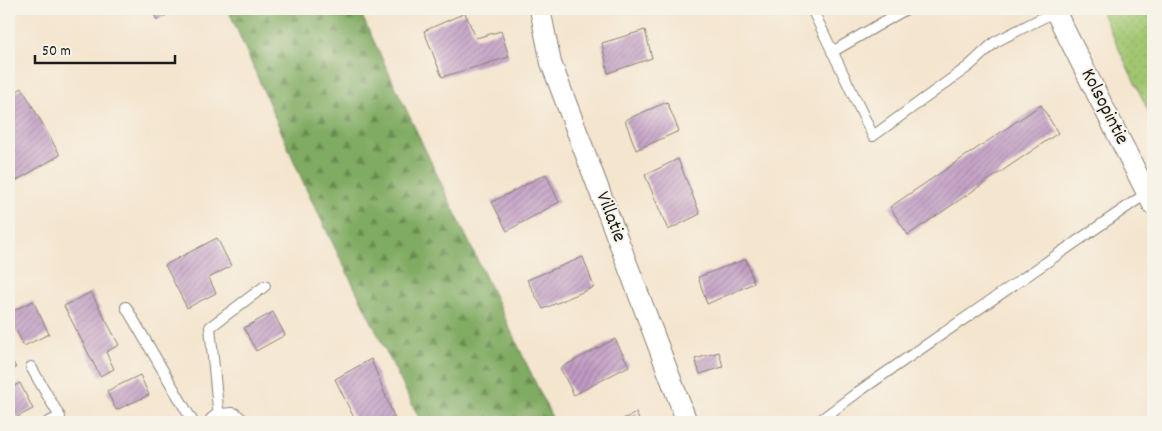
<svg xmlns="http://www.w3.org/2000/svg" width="1162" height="431" font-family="Dekko,sans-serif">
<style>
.grass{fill:url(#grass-dots);stroke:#5e7146}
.forest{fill:url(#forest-firs);stroke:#4e643f}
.building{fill:url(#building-hatch)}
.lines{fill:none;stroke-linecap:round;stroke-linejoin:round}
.lane-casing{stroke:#888075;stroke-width:12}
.street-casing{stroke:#888075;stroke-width:22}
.lane{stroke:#fff;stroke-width:10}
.street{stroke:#fff;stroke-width:20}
.labels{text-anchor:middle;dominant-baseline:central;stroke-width:4;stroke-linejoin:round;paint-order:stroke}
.street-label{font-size:20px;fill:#1c1c1c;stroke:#f7f3e8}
</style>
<defs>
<pattern id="grass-dots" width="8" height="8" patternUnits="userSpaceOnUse" patternTransform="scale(1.25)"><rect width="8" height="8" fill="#a1c670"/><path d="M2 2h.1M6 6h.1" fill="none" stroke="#8aaa60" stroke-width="1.8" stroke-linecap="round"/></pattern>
<pattern id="forest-firs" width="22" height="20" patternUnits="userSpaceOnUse" patternTransform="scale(1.25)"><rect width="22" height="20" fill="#80ab62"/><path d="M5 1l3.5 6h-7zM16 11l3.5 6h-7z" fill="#688a50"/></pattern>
<pattern id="building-hatch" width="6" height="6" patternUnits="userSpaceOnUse" patternTransform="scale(1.25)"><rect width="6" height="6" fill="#c09ac3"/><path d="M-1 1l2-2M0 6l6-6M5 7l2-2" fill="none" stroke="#9b7d9e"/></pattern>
</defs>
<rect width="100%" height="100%" fill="#f7f3e8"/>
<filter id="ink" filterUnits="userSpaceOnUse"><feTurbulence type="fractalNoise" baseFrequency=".02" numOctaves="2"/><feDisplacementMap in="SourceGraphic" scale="10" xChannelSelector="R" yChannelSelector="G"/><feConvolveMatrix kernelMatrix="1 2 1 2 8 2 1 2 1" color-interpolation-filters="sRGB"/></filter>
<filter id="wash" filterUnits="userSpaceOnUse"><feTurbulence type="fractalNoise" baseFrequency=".0096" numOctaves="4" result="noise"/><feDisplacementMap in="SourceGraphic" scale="20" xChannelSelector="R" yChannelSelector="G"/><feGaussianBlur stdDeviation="1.12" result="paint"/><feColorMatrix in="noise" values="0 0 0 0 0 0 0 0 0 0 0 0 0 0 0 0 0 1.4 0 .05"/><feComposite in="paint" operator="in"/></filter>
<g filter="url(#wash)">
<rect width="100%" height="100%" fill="#f4e5ce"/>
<!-- grass -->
<polygon class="grass" points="1100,9 1153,9 1153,121"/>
<!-- forest -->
<polygon class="forest" points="228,9 381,9 362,16 554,422 421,422 307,191"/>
<g id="blocks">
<!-- building -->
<g class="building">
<polygon points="151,9 178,9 157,20"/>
<polygon points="465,13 476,38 501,31 509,57 442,77 424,31"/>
<polygon points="645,30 652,58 608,73 602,43"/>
<polygon points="22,88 60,155 12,183 9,175 9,96"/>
<polygon points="667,102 679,131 636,150 625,120"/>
<polygon points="1041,105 1058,133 908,235 890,207"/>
<polygon points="678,159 700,214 668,230 645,175"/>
<polygon points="546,174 559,202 507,231 492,202"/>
<polygon points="217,238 231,266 209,278 216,293 187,308 165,265"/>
<polygon points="583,257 594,287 543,309 527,280"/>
<polygon points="746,259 754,283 707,304 698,277"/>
<polygon points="91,292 119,345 106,352 114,369 100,376 64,306"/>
<polygon points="33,301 49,334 24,346 16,330 9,334 9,313"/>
<polygon points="273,312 285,335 256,351 244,328"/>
<polygon points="615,339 629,366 574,395 560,368"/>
<polygon points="719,352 723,367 700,374 695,359"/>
<polygon points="9,354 16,368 9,371"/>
<polygon points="371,359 396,422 356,422 335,379"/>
<polygon points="140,375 149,395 116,410 107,391"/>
<polygon points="9,381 12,387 20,383 33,409 9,421"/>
<polygon points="636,413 640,422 616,422"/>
</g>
</g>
</g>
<g filter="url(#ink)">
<use href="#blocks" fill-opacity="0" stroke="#888075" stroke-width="1"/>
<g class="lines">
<defs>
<g id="lane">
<polyline points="812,9 873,136 969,66 995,42 1056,11"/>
<polyline points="832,52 906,9"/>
<polyline points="126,307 193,422"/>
<polyline points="31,367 60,417 48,422"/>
<polyline points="219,419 210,327 265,286"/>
<polyline points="818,422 858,392 1147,193"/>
</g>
<g id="street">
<polyline points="540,9 551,63 687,422"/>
<polyline points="1054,9 1153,205"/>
<polyline points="215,422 219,419 233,418 238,422"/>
</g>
</defs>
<!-- lane casing -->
<use href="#lane" class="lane-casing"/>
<!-- street casing -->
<use href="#street" class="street-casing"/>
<!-- lane -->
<use href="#lane" class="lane"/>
<!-- street -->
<use href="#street" class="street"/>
</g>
</g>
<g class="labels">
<!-- street labels -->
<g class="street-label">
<text transform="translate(1104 107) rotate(63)">Kolsopintie</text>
<text transform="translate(610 217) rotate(69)">Villatie</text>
</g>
</g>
<!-- margin -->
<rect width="1162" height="431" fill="none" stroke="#f7f3e8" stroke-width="30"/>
<!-- scale -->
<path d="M35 55v8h140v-8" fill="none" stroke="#1c1c1c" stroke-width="2.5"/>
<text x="42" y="55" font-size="15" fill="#1c1c1c" stroke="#f7f3e8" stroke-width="4" paint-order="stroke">50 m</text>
</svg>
